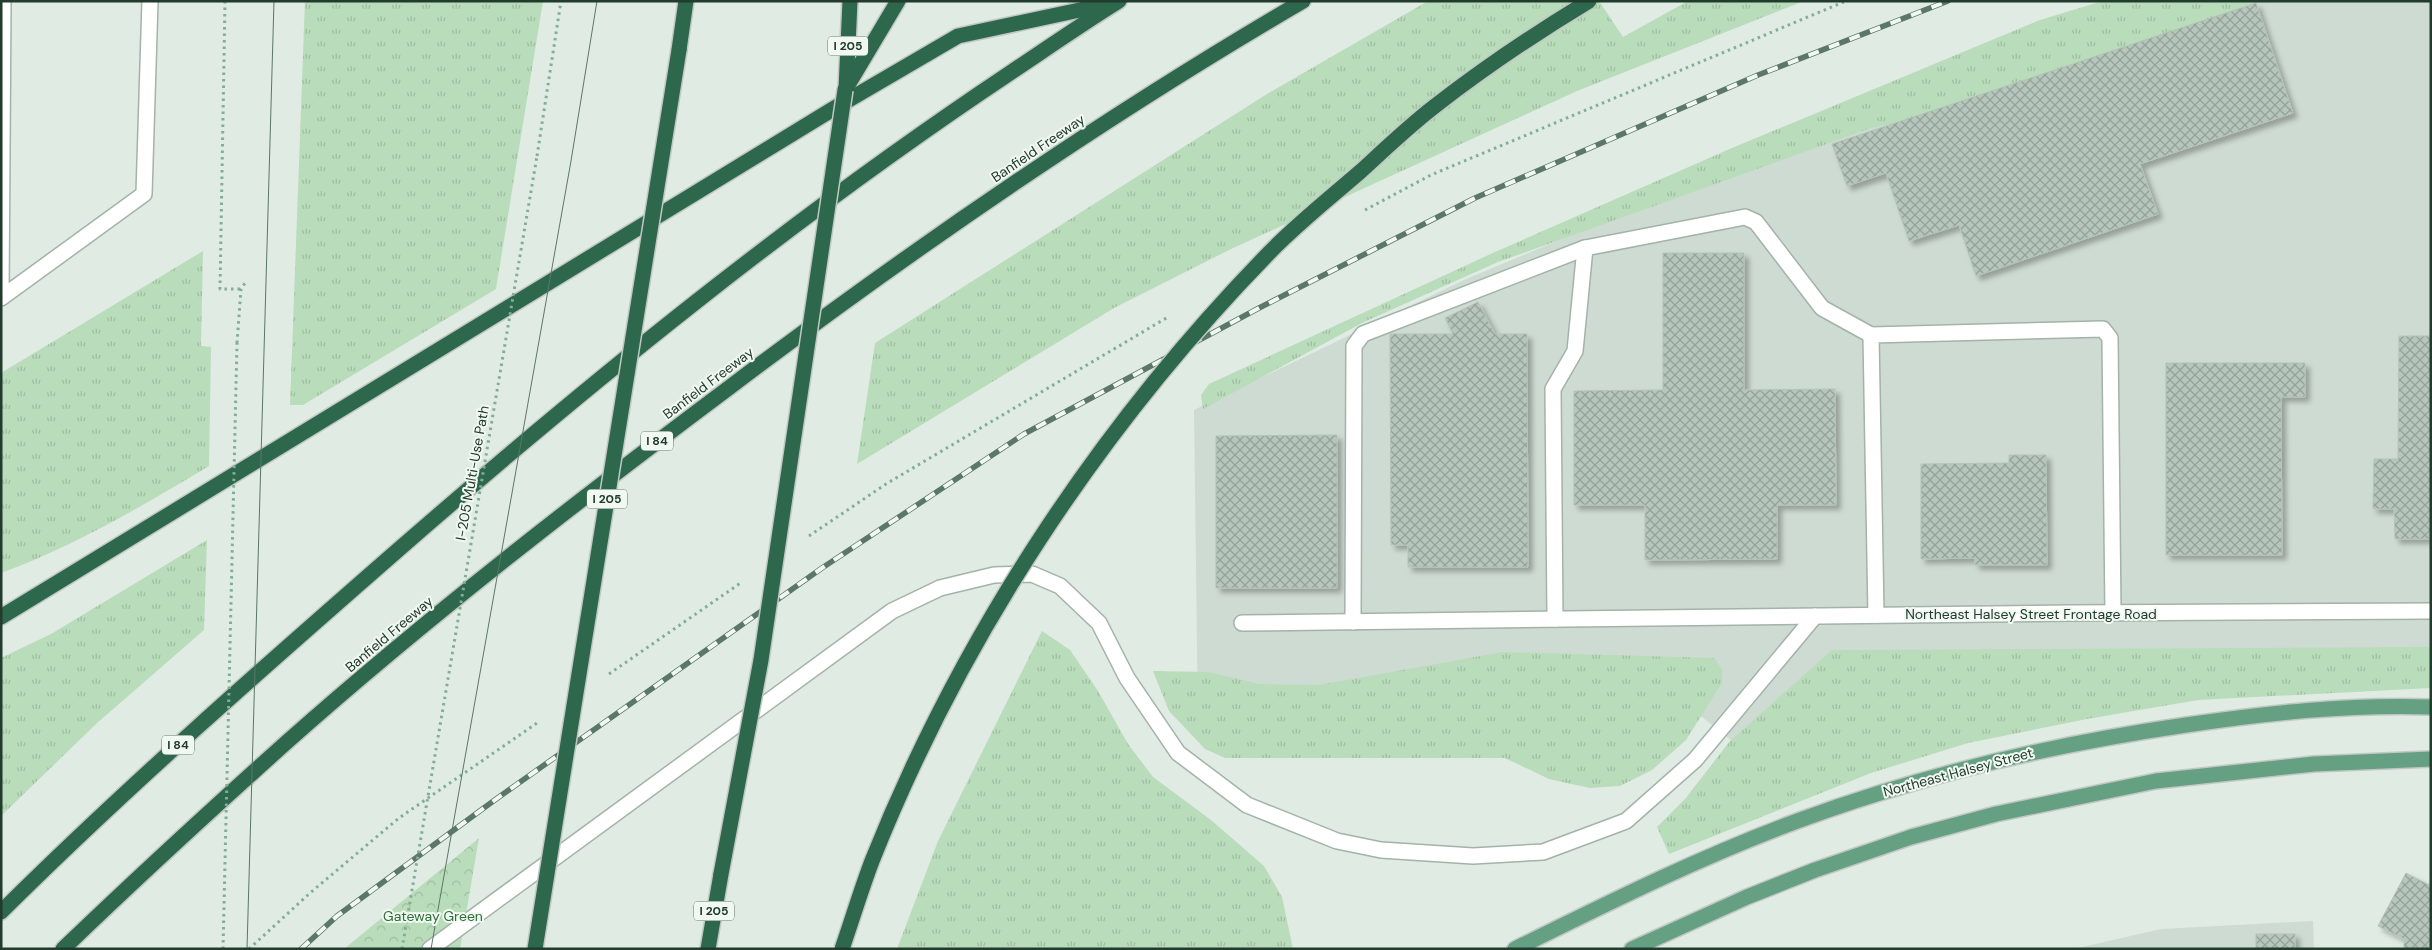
<svg xmlns="http://www.w3.org/2000/svg" width="2432" height="950" font-family="'DM Sans',sans-serif">
<style>
.built{fill:#cedbd2}
.grass{fill:url(#grass-tufts)}
.forest{fill:url(#forest-crowns)}
.building{fill:url(#building-cross-hatch);stroke:#b3c4b9;filter:url(#shadow)}
.lines{fill:none;stroke-linecap:round;stroke-linejoin:round}
.minor-casing{stroke:#a3b3a9;stroke-width:18}
.major-casing{stroke:#c1c8c4;stroke-width:18}
.highway-casing{stroke:#c1c8c4;stroke-width:18}
.path{stroke:#81ae95;stroke-width:3;stroke-dasharray:2.5 4;stroke-linecap:butt}
.minor{stroke:#fff;stroke-width:15}
.major{stroke:#65a082;stroke-width:15}
.highway{stroke:#2d674c;stroke-width:15}
.tram{stroke:#5b7768;stroke-width:1}
.rail-casing{stroke:#5b7768;stroke-width:5.5}
.rail{stroke:#f1f8f2;stroke-width:4;stroke-dasharray:11;stroke-linecap:butt}
.highway-bridge-casing{stroke:#c1c8c4;stroke-width:18;stroke-linecap:butt}
.path-bridge{stroke:#81ae95;stroke-width:3;stroke-dasharray:2.5 4;stroke-linecap:butt}
.highway-bridge{stroke:#2d674c;stroke-width:15}
.labels{text-anchor:middle;dominant-baseline:central;stroke-width:4;stroke-linejoin:round;paint-order:stroke}
.shield{fill:#f1f8f2;stroke:#5f7468;stroke-width:1}
.shield-label{font-size:12px;font-weight:bold;fill:#213b2d}
.street-label{font-size:14px;fill:#213b2d;stroke:#f1f8f2}
.park-label{font-size:14px;fill:#2c7135;stroke:#f1f8f2}
</style>
<defs>
<pattern id="grass-tufts" width="24" height="20" patternUnits="userSpaceOnUse" patternTransform="scale(1.25)"><rect width="24" height="20" fill="#b9dcba"/><path d="M3 7l-1-3M5 7V3M7 7l1-3M15 17l-1-3M17 17v-4M19 17l1-3" fill="none" stroke="#9fbea0"/></pattern>
<pattern id="forest-crowns" width="20" height="18" patternUnits="userSpaceOnUse" patternTransform="scale(1.25)"><rect width="20" height="18" fill="#b9dcba"/><path d="M2 6a3 3 0 1 1 6 0M12 15a3 3 0 1 1 6 0" fill="none" stroke="#9fbea0"/></pattern>
<pattern id="building-cross-hatch" width="8" height="8" patternUnits="userSpaceOnUse" patternTransform="scale(1.25)"><rect width="8" height="8" fill="#b6c6bc"/><path d="M0 0l8 8M0 8l8-8" fill="none" stroke="#94a299"/></pattern>
<filter id="shadow"><feDropShadow dx="4.5" dy="4.5" stdDeviation="2.5" flood-color="#0004"/></filter>
</defs>
<rect width="100%" height="100%" fill="#e0ebe3"/>
<!-- built -->
<g class="built">
<polygon points="2210,1 2431,1 2431,685 2250,691 2044,718 1799,794 1697,713 1198,724 1194,410 1466,279 1865,113"/>
<polygon points="2313,921 2314,949 2074,949 2161,929"/>
</g>
<!-- grass -->
<g class="grass">
<polygon points="305,1 543,1 496,289 303,405 290,405"/>
<polygon points="1428,1 1599,1 1623,37 1688,1 1804,1 1577,91 1231,249 1114,308 857,464 875,343 1267,94"/>
<polygon points="2103,1 2263,1 1939,115 1871,128 1498,262 1364,322 1203,409 1201,395 1209,384 1495,252 1732,148 2040,20"/>
<path d="M203,251l-2,95 10,1 -2,119c-67,40 -134,80 -208,107v-200z"/>
<polygon points="207,540 204,630 96,724 1,816 1,658 51,634"/>
<polygon points="1042,631 1070,650 1098,691 1128,744 1153,777 1211,820 1264,866 1282,897 1293,949 897,949 938,841"/>
<polygon points="2431,647 2431,688 2198,700 2087,719 1968,743 1871,773 1669,854 1657,827 1685,799 1730,741 1832,650"/>
<polygon points="1503,652 1714,658 1722,669 1722,683 1686,740 1652,770 1620,786 1590,788 1549,779 1505,758 1225,758 1205,749 1169,711 1153,671 1209,672 1259,684 1319,685"/>
</g>
<!-- forest -->
<polygon class="forest" points="479,838 460,949 344,949"/>
<!-- building -->
<g class="building">
<polygon points="2256,3 2293,113 2140,164 2158,214 1976,276 1959,225 1909,241 1886,173 1847,186 1832,144"/>
<polygon points="1663,253 1744,253 1744,390 1835,389 1836,505 1777,505 1777,559 1645,560 1645,505 1574,505 1574,391 1663,390"/>
<polygon points="1478,302 1495,334 1527,334 1528,567 1408,567 1408,545 1391,545 1390,334 1453,334 1445,318"/>
<polygon points="2399,336 2431,336 2431,539 2395,539 2394,509 2373,509 2374,459 2398,459"/>
<polygon points="2166,363 2305,363 2305,397 2281,397 2282,555 2166,555"/>
<polygon points="1337,435 1337,588 1216,588 1216,436"/>
<polygon points="2009,455 2046,455 2047,565 1975,565 1975,558 1921,559 1921,464 2009,463"/>
<polygon points="2406,873 2431,886 2431,949 2404,949 2404,939 2378,926"/>
<rect x="2256" y="934" width="39" height="15"/>
</g>
<g class="lines">
<defs>
<g id="minor">
<polyline points="3,1 1,298 144,194 150,1"/>
<polyline points="1876,615 1871,335 2103,329 2110,338 2113,613"/>
<polyline points="1555,619 1553,389 1575,351 1585,248 1745,217 1756,222 1822,308 1871,335"/>
<polyline points="1353,622 1354,346 1363,334 1585,248"/>
<polyline points="1242,623 2071,613 2431,611"/>
<polyline points="430,949 892,611 940,588 994,575 1032,574 1060,586 1099,623 1127,678 1178,753 1247,805 1337,841 1381,850 1473,856 1543,852 1626,821 1695,760 1815,616"/>
</g>
<g id="major">
<path d="M1515,949c93,-46 187,-93 285,-129 125,-46 255,-76 386,-95 81,-12 163,-21 245,-18"/>
<polyline points="1632,949 1747,897 1815,870 1911,837 1996,814 2156,781 2314,764 2431,759"/>
</g>
<g id="highway">
<polyline points="679,50 686,1"/>
<polyline points="846,89 850,1"/>
<polyline points="845,90 898,1"/>
<polyline points="1,617 833,109 958,36 1108,4"/>
<path d="M1,912c127,-126 262,-244 397,-362 195,-170 396,-333 612,-477 36,-24 72,-49 109,-72"/>
<path d="M63,949c74,-71 149,-140 225,-208 141,-125 291,-241 442,-354 184,-139 374,-270 573,-386"/>
<polyline points="708,949 721,874"/>
</g>
</defs>
<!-- minor casing -->
<use href="#minor" class="minor-casing"/>
<!-- major casing -->
<use href="#major" class="major-casing"/>
<!-- highway casing -->
<use href="#highway" class="highway-casing"/>
<!-- path -->
<g class="path">
<polyline points="225,1 220,289 241,289"/>
<polyline points="537,156 561,1"/>
<polyline points="1365,210 1431,175 1846,1"/>
<polyline points="237,343 241,289 245,283"/>
<polyline points="809,536 886,484 1168,317"/>
<polyline points="609,674 742,582"/>
<polyline points="249,949 310,893 399,818 540,721"/>
</g>
<!-- minor -->
<use href="#minor" class="minor"/>
<!-- major -->
<use href="#major" class="major"/>
<!-- highway -->
<use href="#highway" class="highway"/>
<!-- tram -->
<g class="tram">
<polyline points="247,949 274,1"/>
<polyline points="431,949 571,161 597,1"/>
</g>
<defs>
<polyline id="rail" points="301,949 337,916 492,802 822,568 1024,434 1259,308 1475,198 1758,75 1948,1"/>
</defs>
<!-- rail casing -->
<use href="#rail" class="rail-casing"/>
<!-- rail -->
<use href="#rail" class="rail"/>
<defs>
<g id="highway-bridge">
<polyline points="721,874 761,660 845,90"/>
<polyline points="535,949 679,50"/>
<path d="M842,949c10,-29 19,-59 30,-88 89,-224 228,-435 397,-608 28,-29 61,-55 92,-82 24,-22 48,-45 74,-65 49,-38 101,-73 154,-105"/>
</g>
</defs>
<!-- highway-bridge casing -->
<use href="#highway-bridge" class="highway-bridge-casing"/>
<!-- path-bridge -->
<g class="path-bridge">
<polyline points="223,949 237,343"/>
<polyline points="402,949 537,156"/>
</g>
<!-- highway-bridge -->
<use href="#highway-bridge" class="highway-bridge"/>
</g>
<g class="labels">
<!-- shield labels -->
<g class="shield">
<rect x="828" y="36.5" width="40" height="19" rx="4"/>
<rect x="641" y="431.5" width="32" height="19" rx="4"/>
<rect x="587" y="489.5" width="40" height="19" rx="4"/>
<rect x="162" y="735.5" width="32" height="19" rx="4"/>
<rect x="694" y="901.5" width="40" height="19" rx="4"/>
</g>
<g class="shield-label">
<text x="848" y="46">I 205</text>
<text x="657" y="441">I 84</text>
<text x="607" y="499">I 205</text>
<text x="178" y="745">I 84</text>
<text x="714" y="911">I 205</text>
</g>
<!-- street labels -->
<g class="street-label">
<text transform="translate(1038 148) rotate(-34)">Banfield Freeway</text>
<text transform="translate(708 383) rotate(-37)">Banfield Freeway</text>
<text transform="translate(472 473) rotate(-80)">I-205 Multi-Use Path</text>
<text x="2031" y="614">Northeast Halsey Street Frontage Road</text>
<text transform="translate(389 634) rotate(-40)">Banfield Freeway</text>
<text transform="translate(1958 772) rotate(-15)">Northeast Halsey Street</text>
</g>
<!-- park labels -->
<g class="park-label">
<text x="433" y="916">Gateway Green</text>
</g>
</g>
<!-- border -->
<rect width="2432" height="950" fill="none" stroke="#213b2d" stroke-width="5"/>
</svg>
